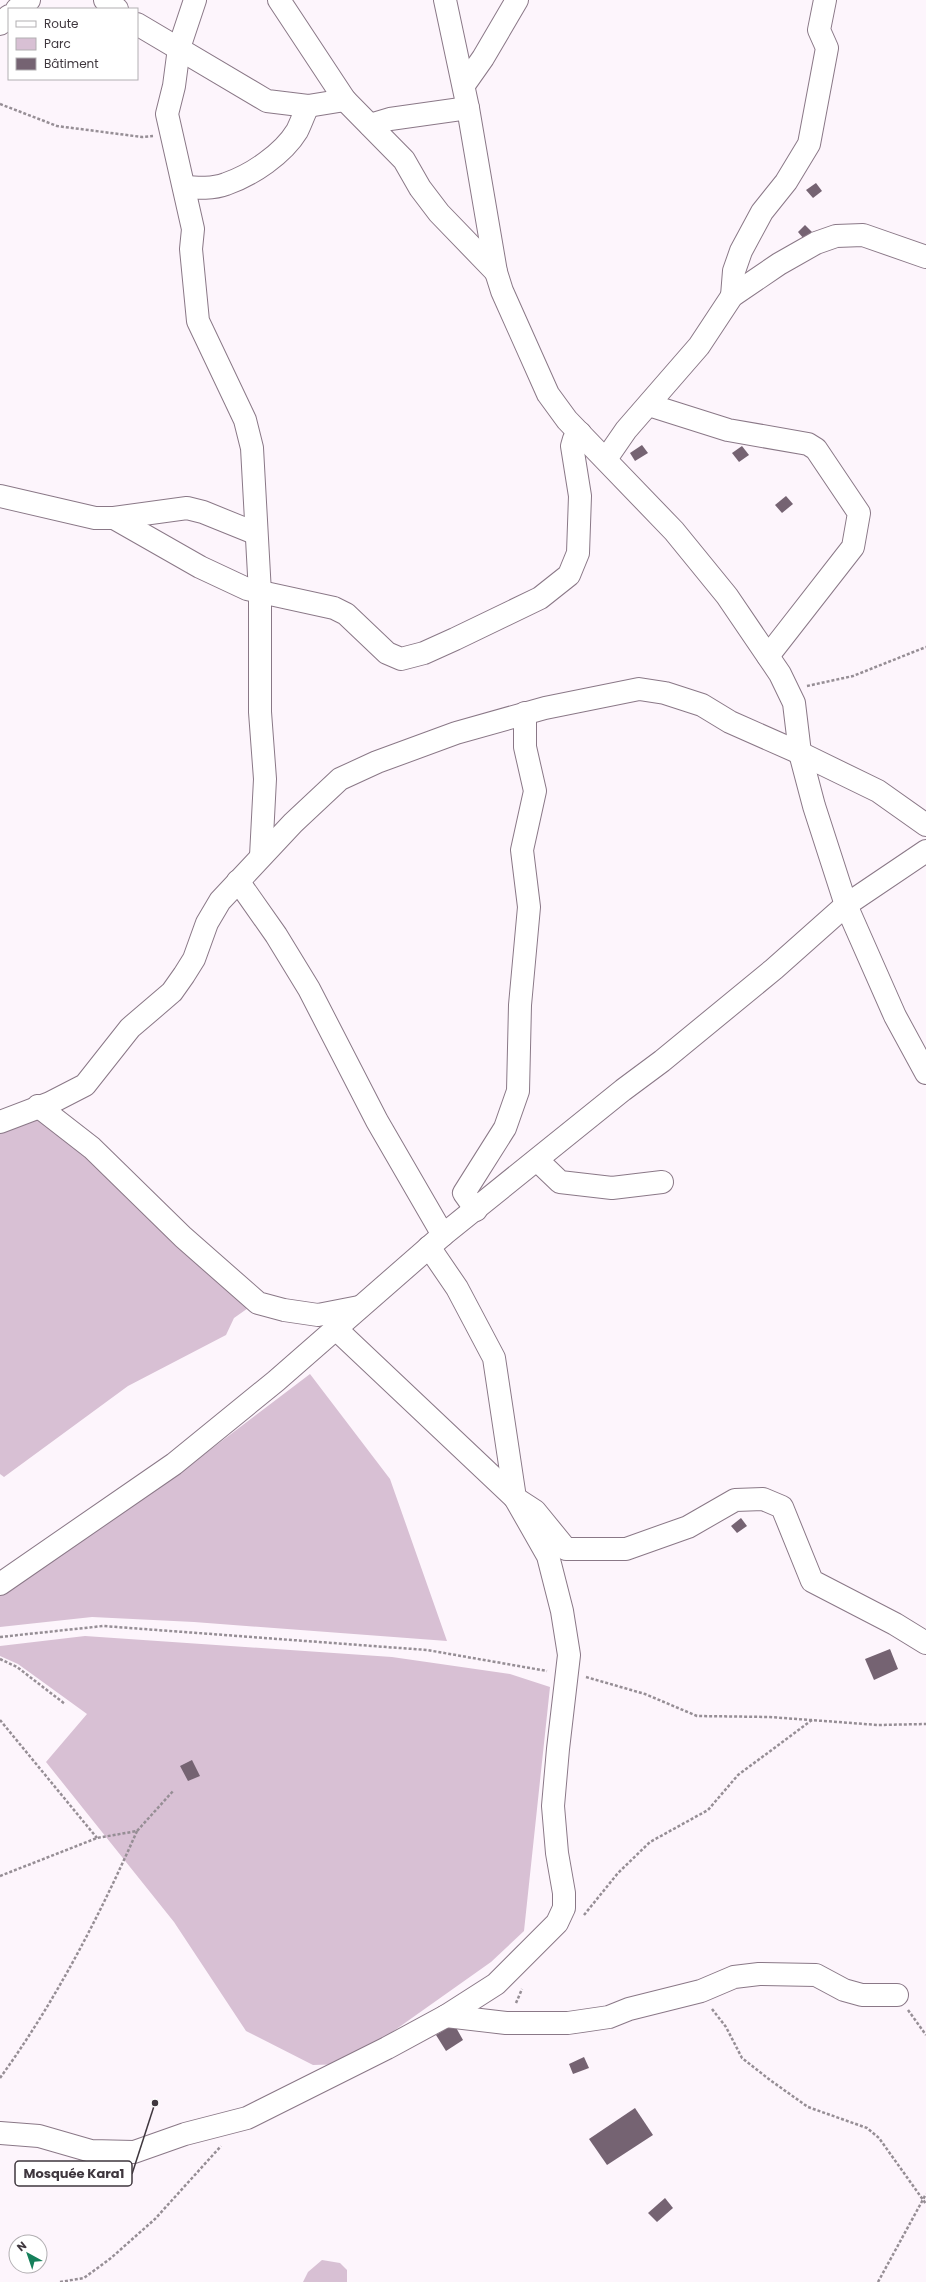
<svg xmlns="http://www.w3.org/2000/svg" width="926" height="2282" font-family="Poppins,sans-serif">
<style>
.green{fill:#d8c0d4}
.building{fill:#756372}
.lines{fill:none;stroke-linecap:round;stroke-linejoin:round}
.minor-casing{stroke:#8a7887;stroke-width:24}
.tertiary-casing{stroke:#8a7887;stroke-width:24}
.path{stroke:#968e95;stroke-width:2.5;stroke-dasharray:3 2;stroke-linecap:butt}
.minor{stroke:#fff;stroke-width:22}
.tertiary{stroke:#fff;stroke-width:22}
.leader{fill:none;stroke:#3f373e;stroke-width:1.5}
.callout-dot{fill:#3f373e;stroke:#fff;stroke-width:1.5}
.callout{fill:#fff;stroke:#3f373e;stroke-width:1.5}
.callout-label{font-size:13px;text-anchor:middle;font-weight:bold;fill:#3f373e}
</style>
<rect width="100%" height="100%" fill="#fdf5fc"/>
<!-- green -->
<g class="green">
<polygon points="45,1107 261,1299 234,1318 226,1335 128,1386 4,1477 0,1474 0,1126"/>
<polygon points="310,1374 390,1479 447,1641 194,1622 92,1617 0,1627 0,1596 169,1481"/>
<polygon points="85,1636 392,1657 510,1674 550,1687 524,1931 491,1962 347,2064 313,2065 246,2031 174,1922 46,1762 87,1714 18,1664 0,1656 0,1646"/>
<polygon points="322,2260 340,2263 347,2270 347,2282 303,2282 308,2272"/>
</g>
<!-- building -->
<g class="building">
<polygon points="816,183 822,191 813,198 806,190"/>
<polygon points="805,225 812,232 804,239 798,232"/>
<polygon points="642,445 648,453 635,461 630,453"/>
<polygon points="742,446 749,455 739,462 732,453"/>
<polygon points="786,496 793,504 782,513 775,505"/>
<polygon points="741,1518 747,1526 737,1533 731,1526"/>
<polygon points="890,1649 898,1669 874,1680 865,1659"/>
<polygon points="192,1760 200,1776 188,1781 180,1766"/>
<polygon points="454,2024 463,2040 446,2051 436,2035"/>
<polygon points="584,2057 589,2068 573,2074 569,2064"/>
<polygon points="635,2108 653,2135 607,2165 589,2139"/>
<polygon points="665,2198 673,2208 657,2222 648,2213"/>
</g>
<g class="lines">
<defs>
<g id="minor">
<polyline points="105,0 117,9"/>
<polyline points="195,0 179,48 174,86 167,114 193,229 191,249 198,321 236,401 245,420 252,448 260,593 260,712 265,779 261,856"/>
<polyline points="279,0 345,100 404,160 420,188 439,213 496,272"/>
<polyline points="445,0 468,108 496,272 502,291 548,394 567,420 674,531 727,596 780,674 794,703 800,753 814,806 846,905 895,1016 926,1073"/>
<polyline points="17,9 29,0"/>
<polyline points="0,24 9,16"/>
<polyline points="137,24 267,101 308,106 345,100"/>
<polyline points="464,85 483,58 517,0"/>
<polyline points="370,125 390,119 468,108"/>
<path d="M184,187c14,1 29,2 42,-3 26,-9 57,-30 71,-53 4,-8 7,-17 11,-25"/>
<polyline points="732,296 734,271 741,251 762,212 786,182 809,144 827,48 819,30 825,0"/>
<polyline points="649,405 728,430 808,444 816,449 859,513 853,547 768,656"/>
<polyline points="606,459 626,430 699,346 732,296 779,264 816,243 836,236 863,235 926,257"/>
<polyline points="0,496 95,518 114,518 187,508 203,512 255,533"/>
<polyline points="114,518 200,567 247,589 334,608 346,614 387,653 401,659 424,653 455,639 540,598 569,575 578,553 580,496 572,446 574,439 580,433"/>
<polyline points="238,881 276,935 309,989 377,1121 443,1235"/>
<polyline points="38,1106 92,1148 183,1237 258,1303 284,1310 318,1315 359,1307"/>
<polyline points="0,1122 50,1103 85,1085 130,1028 172,992 184,975 194,959 207,923 220,901 293,823 340,779 377,762 456,733 545,708 639,689 665,693 702,705 730,722 800,753 878,791 926,825"/>
<polyline points="537,1160 560,1182 612,1188 662,1182"/>
<polyline points="476,1210 464,1193 505,1128 518,1091 520,1005 529,907 522,850 535,791 525,747 525,713"/>
<polyline points="335,1328 515,1498 535,1511 566,1549 626,1549 688,1527 735,1500 763,1499 782,1507 812,1581 895,1624 926,1643"/>
<polyline points="446,2016 506,2023 568,2023 609,2017 629,2009 701,1991 734,1977 759,1974 816,1975 844,1990 862,1995 897,1995"/>
<polyline points="0,2133 39,2136 91,2151 134,2152 185,2134 247,2118 387,2048 446,2016 496,1984 557,1923 564,1908 564,1893 557,1853 553,1806 558,1749 569,1655 562,1611 548,1556 515,1498 494,1358 457,1288 429,1247"/>
</g>
<polyline id="tertiary" points="0,1584 174,1464 276,1381 443,1235 623,1090 662,1061 774,969 846,905 926,851"/>
</defs>
<!-- minor casing -->
<use href="#minor" class="minor-casing"/>
<!-- tertiary casing -->
<use href="#tertiary" class="tertiary-casing"/>
<!-- path -->
<g class="path">
<polyline points="0,104 57,126 142,137 153,136"/>
<polyline points="807,686 853,676 926,647"/>
<polyline points="0,1637 103,1626 427,1650 547,1671"/>
<polyline points="0,1659 17,1667 65,1704"/>
<polyline points="586,1677 645,1694 697,1716 770,1717 878,1725 926,1724"/>
<polyline points="0,1720 97,1838"/>
<polyline points="0,1876 97,1838 137,1831 174,1790"/>
<polyline points="584,1915 618,1873 650,1842 708,1810 738,1775 812,1720"/>
<polyline points="516,2003 522,1989"/>
<polyline points="712,2009 726,2027 742,2058 770,2080 808,2107 867,2128 879,2138 926,2204"/>
<polyline points="908,2010 926,2035"/>
<path d="M0,2078c55,-76 99,-161 137,-247"/>
<polyline points="60,2282 84,2278 111,2258 155,2219 221,2146"/>
<polyline points="878,2282 926,2194"/>
</g>
<!-- minor -->
<use href="#minor" class="minor"/>
<!-- tertiary -->
<use href="#tertiary" class="tertiary"/>
</g>
<!-- callouts -->
<path class="leader" d="M155 2103L132 2174"/>
<circle class="callout-dot" cx="155" cy="2103" r="4"/>
<rect class="callout" x="15" y="2161" width="117" height="25" rx="4"/>
<g class="callout-label">
<text x="74" y="2178">Mosquée Kara1</text>
</g>
<!-- legend -->
<rect x="8" y="8" width="130" height="72" fill="#ffffff" stroke="#b2afb2"/>
<rect x="16" y="21" width="20" height="6" fill="#ffffff" stroke="#b2afb2"/>
<text x="44" y="28" font-size="12" fill="#3f373e">Route</text>
<rect x="16" y="38" width="20" height="12" fill="#d8c0d4" stroke="#b2afb2"/>
<text x="44" y="48" font-size="12" fill="#3f373e">Parc</text>
<rect x="16" y="58" width="20" height="12" fill="#756372" stroke="#b2afb2"/>
<text x="44" y="68" font-size="12" fill="#3f373e">Bâtiment</text>
<!-- north arrow -->
<g transform="translate(28 2254) rotate(320)"><circle r="19" fill="#ffffff" stroke="#b2afb2"/>
<path d="M0-3L7 15L0 10L-7 15Z" fill="#16805b"/>
<text y="-6" font-size="11" font-weight="bold" text-anchor="middle" fill="#3f373e">N</text>
</g>
</svg>
